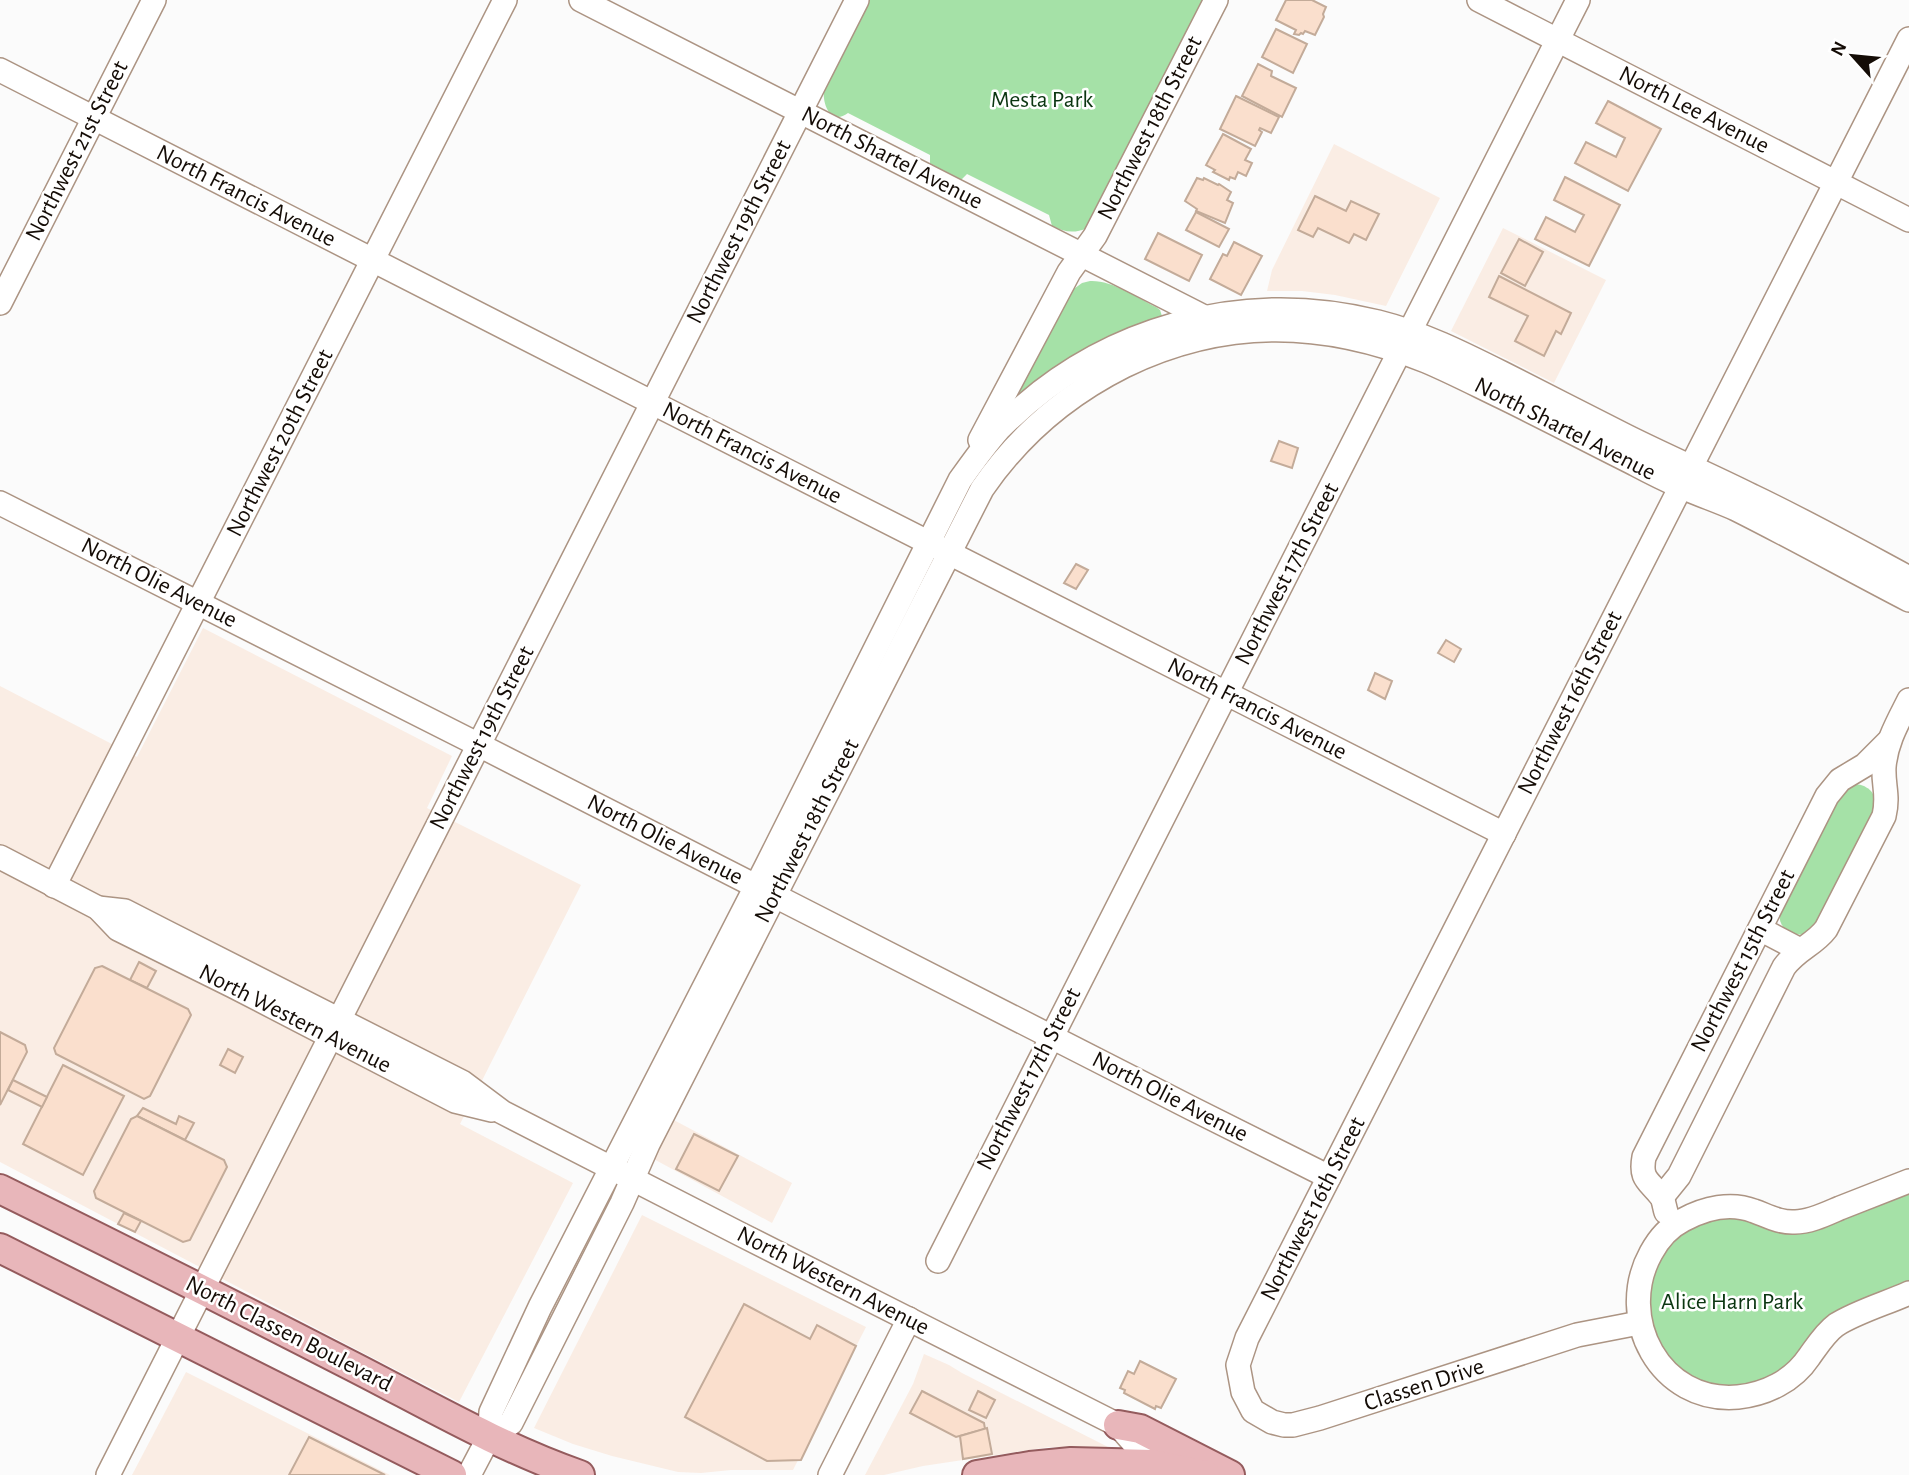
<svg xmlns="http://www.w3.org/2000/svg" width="1909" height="1475" font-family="'Alegreya Sans',sans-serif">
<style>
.built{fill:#faede4}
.green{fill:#a5e1a7}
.building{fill:#fadfcd;stroke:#c3ab99;stroke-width:2}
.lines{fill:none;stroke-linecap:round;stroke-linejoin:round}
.minor-casing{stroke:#ac9483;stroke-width:26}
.major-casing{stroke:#945b5d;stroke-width:32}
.minor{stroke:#fff;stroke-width:23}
.major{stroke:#e8b6ba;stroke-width:28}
.labels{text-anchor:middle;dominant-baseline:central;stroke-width:5;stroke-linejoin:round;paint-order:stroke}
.park-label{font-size:24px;fill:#0b3611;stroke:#fff}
.street-label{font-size:24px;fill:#140c06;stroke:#fff}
</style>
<rect width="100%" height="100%" fill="#fbfbfb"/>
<!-- built -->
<g class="built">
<polygon points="1334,144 1440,198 1386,306 1335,295 1302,291 1267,291 1272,270"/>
<polygon points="1503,228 1606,280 1554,383 1451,331"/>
<polygon points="203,628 452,756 427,808 581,885 460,1124 573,1183 459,1402 350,1346 0,1162 0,686 137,757"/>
<polygon points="670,1118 792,1183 772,1223 650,1157"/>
<polygon points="642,1215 866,1327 793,1470 731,1470 701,1473 678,1472 612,1456 573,1444 534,1428"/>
<polygon points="924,1354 949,1365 962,1373 1108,1447 1049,1447 923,1466 884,1475 865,1475 913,1384"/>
<polygon points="186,1372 390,1475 132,1475"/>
</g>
<!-- green -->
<g class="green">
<path d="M869,0h336l-118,228c-13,6 -23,4 -35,-2l-3,-11 -82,-41 -6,6 -31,-16v-9l-82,-42c-17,13 -26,-8 -24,-24z"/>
<path d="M1090,281c22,-1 46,16 66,26l4,3 2,6 -29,11 -66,33 -45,36 -5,-1 54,-104 11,-8z"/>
<path d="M1850,784c16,-1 26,7 27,24l-60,118 -11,9 -14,-1c-10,-6 -14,-12 -12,-24l59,-116z"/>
<polygon points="1909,1192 1909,1283 1823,1321 1812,1332 1796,1356 1786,1366 1775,1374 1750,1385 1735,1386 1707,1383 1681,1371 1661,1348 1647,1314 1652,1272 1667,1249 1687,1230 1715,1219 1732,1218 1750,1221 1791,1234 1806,1233 1825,1227"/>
</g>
<!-- building -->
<g class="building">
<polygon points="1286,0 1312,0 1326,7 1323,14 1324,17 1315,35 1305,31 1303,34 1301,33 1299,35 1294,34 1296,30 1276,20"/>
<polygon points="1276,29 1307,44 1293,73 1262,57"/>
<polygon points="1258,64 1272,71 1271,76 1296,88 1282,117 1242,96"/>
<polygon points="1236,96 1279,117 1271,133 1260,128 1259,130 1262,132 1255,146 1220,129"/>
<polygon points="1608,101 1661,129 1628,191 1575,163 1586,142 1616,157 1625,138 1596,123"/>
<polygon points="1223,134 1251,149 1245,160 1252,163 1246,176 1238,172 1235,179 1230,177 1229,180 1213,172 1215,170 1206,165"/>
<polygon points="1565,177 1620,205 1589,266 1535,239 1546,217 1575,232 1584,215 1554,200"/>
<polygon points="1197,178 1203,180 1204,178 1218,185 1219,184 1231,192 1227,200 1233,203 1225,223 1196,211 1197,209 1185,201"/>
<polygon points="1315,196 1346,211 1351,201 1379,214 1366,240 1354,234 1349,243 1318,228 1313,237 1298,230"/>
<polygon points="1196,212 1229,229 1219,247 1186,230"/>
<polygon points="1158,233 1202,255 1189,281 1145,259"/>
<polygon points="1519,239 1543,252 1525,286 1501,273"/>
<polygon points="1234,242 1262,256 1241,295 1210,279 1223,254 1227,256"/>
<polygon points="1499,276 1571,313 1561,334 1556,331 1544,356 1515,341 1528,316 1489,297"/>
<polygon points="1279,441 1298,448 1292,468 1271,461"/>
<polygon points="1076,564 1088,570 1076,589 1064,583"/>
<polygon points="1446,640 1461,649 1454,662 1438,653"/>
<polygon points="1375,673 1392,681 1385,699 1368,690"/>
<polygon points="139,962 156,971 147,988 130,980"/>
<polygon points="102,966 188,1009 191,1015 150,1096 144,1099 56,1054 54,1048 95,968"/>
<polygon points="0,1032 25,1045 27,1052 0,1105"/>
<polygon points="228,1049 243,1057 235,1073 220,1065"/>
<polygon points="63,1065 124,1096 83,1175 23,1144"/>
<polygon points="13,1080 47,1097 42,1107 8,1090"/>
<polygon points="143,1108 176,1124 179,1116 194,1123 185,1140 137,1116"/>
<polygon points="137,1116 224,1160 227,1167 190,1240 183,1242 96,1198 94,1191 131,1119"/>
<polygon points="694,1134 738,1156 719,1191 676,1169"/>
<polygon points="124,1213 141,1221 135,1232 118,1224"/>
<polygon points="744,1304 810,1339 817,1325 856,1346 801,1460 767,1461 685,1417"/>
<polygon points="1140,1361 1176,1379 1161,1408 1156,1406 1155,1409 1124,1393 1125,1390 1120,1388 1128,1371 1134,1374"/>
<polygon points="922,1391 984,1423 985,1429 956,1437 910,1413"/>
<polygon points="978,1391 995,1400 986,1418 969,1410"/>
<polygon points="987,1428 992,1454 963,1459 960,1436"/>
<polygon points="309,1437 385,1475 289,1475"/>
</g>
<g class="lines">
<defs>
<g id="minor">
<polyline points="581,0 1210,320"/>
<polyline points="1479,0 1909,220"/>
<polyline points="0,70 653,403 1504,834"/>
<polyline points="0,303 154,0"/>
<polyline points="980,440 1069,272 1095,236 1216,0"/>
<polyline points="0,503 479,745 1191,1108 1329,1177"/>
<polyline points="0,857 98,908 118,929 233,986 455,1101 492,1110"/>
<polyline points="54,886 505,0"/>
<polyline points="98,908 125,911 166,932 462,1082 502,1112 738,1233 1118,1425 1152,1464 1150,1475"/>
<polyline points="1760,929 1800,950"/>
<path d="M1909,1181c-23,9 -46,18 -69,27 -14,6 -30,14 -45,14 -15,1 -27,-6 -41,-11 -23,-9 -49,-3 -71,9 -14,7 -25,20 -32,33 -36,65 9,151 87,144 28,-3 55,-16 71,-40 8,-11 16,-24 27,-32 20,-13 51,-22 73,-32"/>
<path d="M1662,1197l17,-21 105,-209c13,-18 30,-22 42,-38l58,-113c5,-21 -1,-30 0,-49 2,-25 14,-45 25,-67"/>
<path d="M1666,1212c-2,-6 -2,-13 -6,-17 -12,-15 -20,-16 -16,-38l183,-361 13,-16 25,-15 23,-23"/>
<polyline points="938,1261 1578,0"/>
<polyline points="1639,1323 1577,1335 1320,1418 1293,1425 1284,1425 1272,1422 1253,1411 1243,1392 1238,1365 1247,1338 1329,1177 1909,39"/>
<path d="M489,1437l22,-14 111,-220 26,-59 334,-655c37,-54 84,-94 142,-123 101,-49 199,-46 302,-5 26,11 51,24 76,36 45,22 89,45 133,67 15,8 31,16 47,23 18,8 36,14 54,22 58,29 115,61 173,91"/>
<polyline points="108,1475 857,0"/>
<path d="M469,1475l20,-38 2,-25 49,-105 226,-440 194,-387c12,-17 25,-35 39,-51 100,-101 241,-141 379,-107 44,11 84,31 124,51 41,21 83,42 124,63 42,21 84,39 126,60 53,25 105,54 157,82"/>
<polyline points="830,1475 909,1319"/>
</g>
<g id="major">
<path d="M0,1189c116,57 231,115 346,174 77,39 153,84 234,112"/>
<polyline points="0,1248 452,1475"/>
<polyline points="1118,1425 1140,1429 1230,1475"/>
<polyline points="977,1475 1030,1466 1071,1462 1152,1464 1206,1475"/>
</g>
</defs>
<!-- minor casing -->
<use href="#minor" class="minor-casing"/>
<!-- major casing -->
<use href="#major" class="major-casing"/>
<!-- minor -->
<use href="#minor" class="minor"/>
<!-- major -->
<use href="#major" class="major"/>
</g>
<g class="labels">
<!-- park labels -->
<g class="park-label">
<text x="1042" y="100">Mesta Park</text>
<text x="1732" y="1302">Alice Harn Park</text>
</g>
<!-- street labels -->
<g class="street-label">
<text transform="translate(1694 110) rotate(27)">North Lee Avenue</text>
<text transform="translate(1150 128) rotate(-63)">Northwest 18th Street</text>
<text transform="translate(77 151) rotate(-63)">Northwest 21st Street</text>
<text transform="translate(892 158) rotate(27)">North Shartel Avenue</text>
<text transform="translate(246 196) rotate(27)">North Francis Avenue</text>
<text transform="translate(739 232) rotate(-63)">Northwest 19th Street</text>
<text transform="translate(1565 429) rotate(27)">North Shartel Avenue</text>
<text transform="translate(280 443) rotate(-63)">Northwest 20th Street</text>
<text transform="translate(752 453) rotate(27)">North Francis Avenue</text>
<text transform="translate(1287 574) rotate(-63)">Northwest 17th Street</text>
<text transform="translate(159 583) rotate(27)">North Olie Avenue</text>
<text transform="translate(1570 703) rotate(-63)">Northwest 16th Street</text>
<text transform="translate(1257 709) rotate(27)">North Francis Avenue</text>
<text transform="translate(482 738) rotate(-63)">Northwest 19th Street</text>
<text transform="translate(807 831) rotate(-63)">Northwest 18th Street</text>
<text transform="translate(665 840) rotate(27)">North Olie Avenue</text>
<text transform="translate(1743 961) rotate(-63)">Northwest 15th Street</text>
<text transform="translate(295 1019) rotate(27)">North Western Avenue</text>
<text transform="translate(1029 1079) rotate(-63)">Northwest 17th Street</text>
<text transform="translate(1170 1097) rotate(27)">North Olie Avenue</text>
<text transform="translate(1313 1209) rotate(-63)">Northwest 16th Street</text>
<text transform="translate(833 1281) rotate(27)">North Western Avenue</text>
<text transform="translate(289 1334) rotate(27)">North Classen Boulevard</text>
<text transform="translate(1424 1385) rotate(-18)">Classen Drive</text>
</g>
</g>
<!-- north arrow -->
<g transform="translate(1853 56) rotate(297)" stroke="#ffffff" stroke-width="5" paint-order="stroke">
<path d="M0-5L12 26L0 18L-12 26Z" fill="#140c06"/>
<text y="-10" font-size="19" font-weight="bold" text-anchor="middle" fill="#140c06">N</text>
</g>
</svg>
